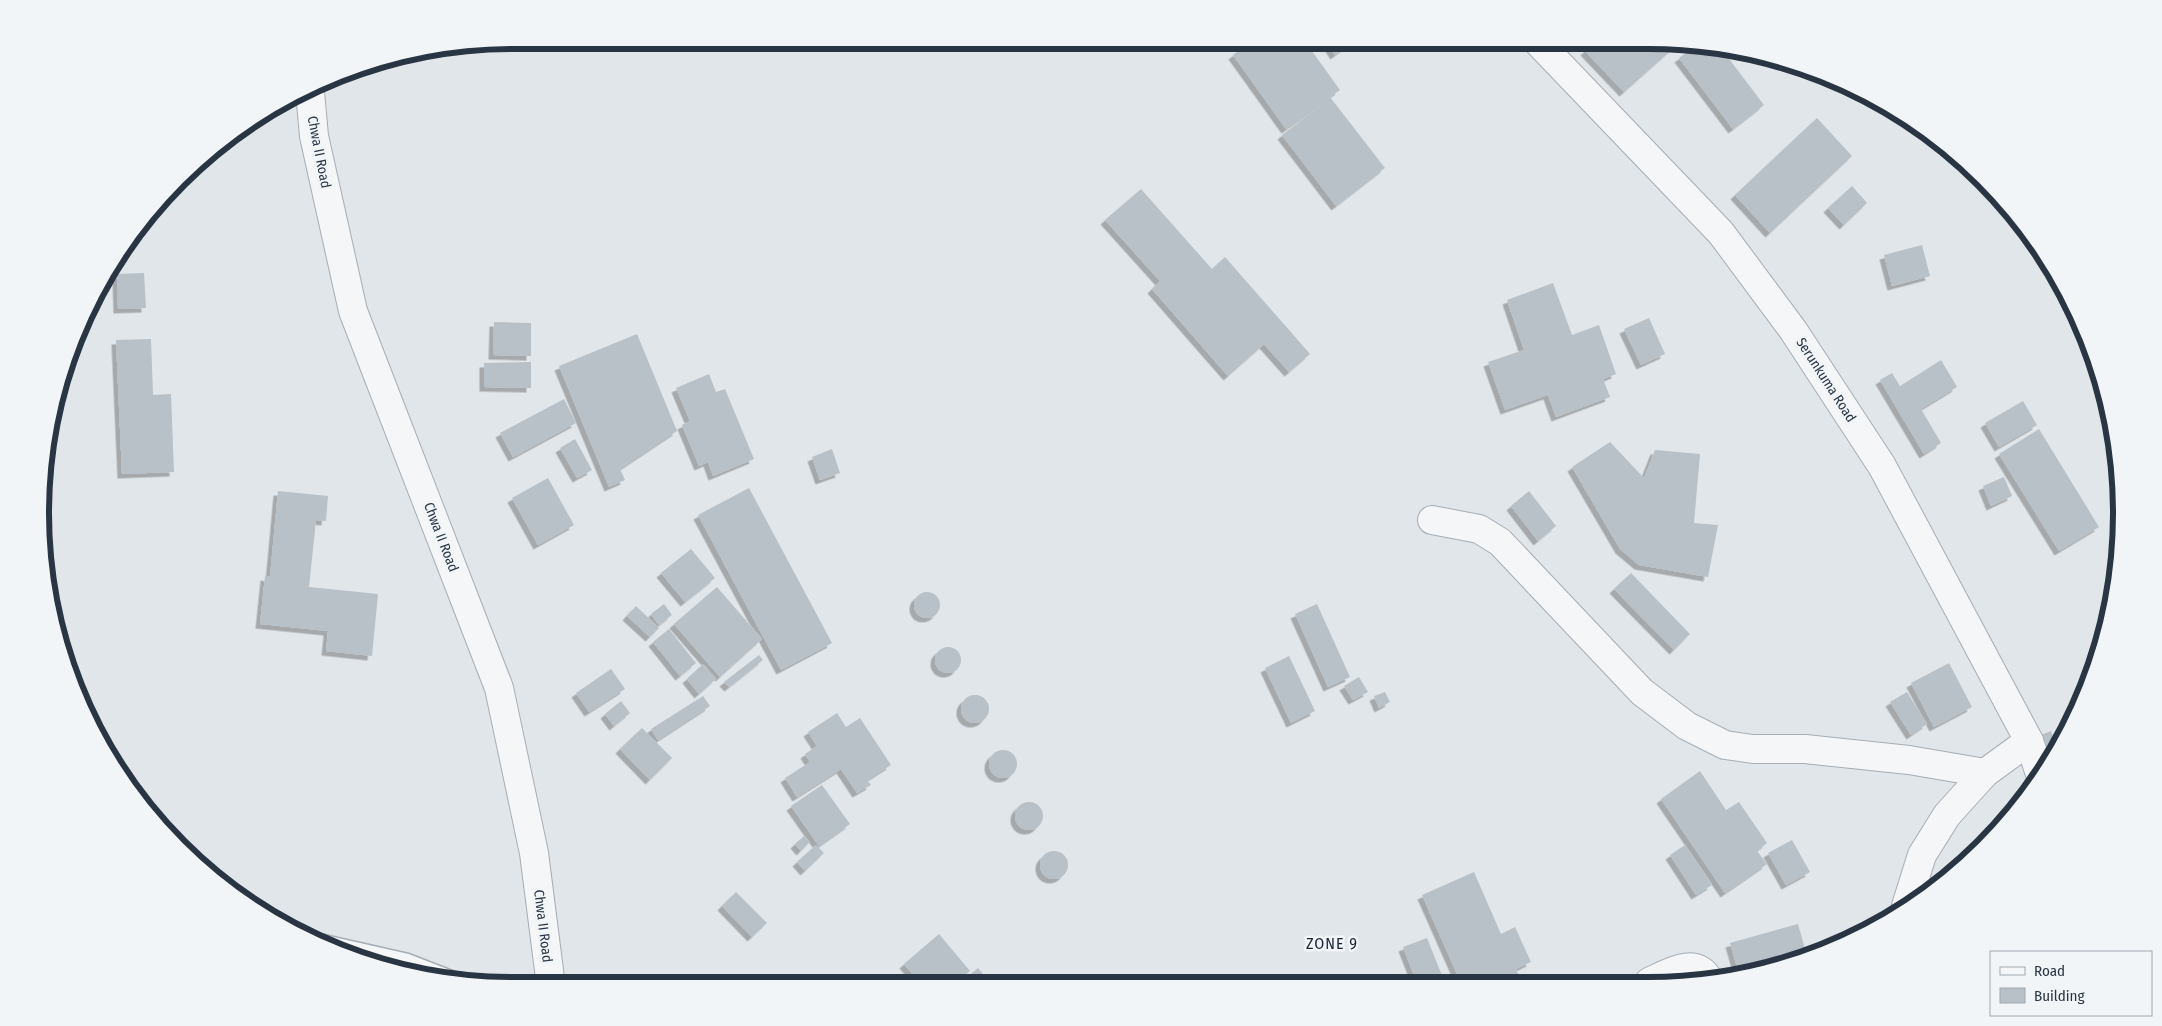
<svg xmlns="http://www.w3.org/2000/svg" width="2162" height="1026" font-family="'Fira Sans Condensed',sans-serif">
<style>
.building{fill:#b8c0c8;filter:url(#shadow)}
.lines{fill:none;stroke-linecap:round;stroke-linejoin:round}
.service-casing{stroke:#a6adb5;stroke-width:18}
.minor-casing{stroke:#a6adb5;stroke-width:30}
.service{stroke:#f4f6f8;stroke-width:15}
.minor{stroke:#f4f6f8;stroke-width:28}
.labels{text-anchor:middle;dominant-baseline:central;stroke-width:5;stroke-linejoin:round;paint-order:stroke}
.street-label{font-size:14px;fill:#293543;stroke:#f1f5f8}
.quarter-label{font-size:16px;letter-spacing:1px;fill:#1b2634;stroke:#f1f5f8}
.rim{fill:none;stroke:#293543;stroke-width:6}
</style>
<defs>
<filter id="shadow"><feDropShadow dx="-4.5" dy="4.5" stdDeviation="0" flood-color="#0004"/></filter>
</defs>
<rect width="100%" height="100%" fill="#e1e6ea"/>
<!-- building -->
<g class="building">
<polygon points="1253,40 1304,40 1340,90 1330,97 1385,168 1336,206 1282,135 1328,100 1286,129 1233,55"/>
<polygon points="1325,40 1355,40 1335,55"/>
<polygon points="1597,40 1649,40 1679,43 1624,92 1585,51"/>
<polygon points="1697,45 1720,47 1764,105 1733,129 1679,58"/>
<polygon points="1817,118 1852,156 1770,233 1735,195"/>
<polygon points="1852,186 1867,203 1844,225 1828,208"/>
<polygon points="1141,189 1212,269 1225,257 1310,354 1289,372 1264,344 1228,376 1152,289 1160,281 1105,220"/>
<polygon points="1922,245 1930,276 1892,286 1884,255"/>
<polygon points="144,273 146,308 118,309 117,274"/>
<polygon points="1553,283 1572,335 1599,325 1616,374 1603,379 1610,397 1556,417 1548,395 1505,410 1488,362 1524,350 1507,300"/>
<polygon points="1649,318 1665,354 1641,365 1624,329"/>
<polygon points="494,322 531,323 531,356 493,355"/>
<polygon points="637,334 677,431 620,469 625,480 609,487 559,366"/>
<polygon points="151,339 153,395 171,394 174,472 122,474 116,340"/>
<polygon points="1941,360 1957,387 1921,409 1941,443 1924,454 1880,380 1892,373 1900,386"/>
<polygon points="531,362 531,388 484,387 484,363"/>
<polygon points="709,374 716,392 725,389 754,459 713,476 708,462 699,466 682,425 690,421 676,388"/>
<polygon points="564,399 576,423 513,457 500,433"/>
<polygon points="2023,401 2037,425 1999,447 1985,423"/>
<polygon points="2039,429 2099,527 2059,551 1999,454"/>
<polygon points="575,439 592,470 577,478 560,448"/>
<polygon points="1610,442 1644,478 1655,450 1700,454 1694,523 1718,525 1708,577 1639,565 1620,549 1572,467"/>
<polygon points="832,449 840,473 820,480 812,457"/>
<polygon points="2004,477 2012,496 1991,506 1983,486"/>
<polygon points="548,478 574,525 538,545 512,498"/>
<polygon points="749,488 832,643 781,670 698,515"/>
<polygon points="278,491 328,496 326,521 316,520 309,587 378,594 372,656 326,651 328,631 260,624 265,576 270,577"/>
<polygon points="1529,491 1556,526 1538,541 1511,506"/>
<polygon points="691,549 715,578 685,602 661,573"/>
<polygon points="1631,573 1690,634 1674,650 1614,589"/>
<polygon points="717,587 762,639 720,677 674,624"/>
<circle cx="927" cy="605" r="13"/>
<polygon points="664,604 672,615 659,625 651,614"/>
<polygon points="1317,604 1350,677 1328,687 1295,614"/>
<polygon points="636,606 659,628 650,637 627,616"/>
<polygon points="669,629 696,663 680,676 653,642"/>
<circle cx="948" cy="660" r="13"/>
<polygon points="759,655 763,660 729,687 724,682"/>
<polygon points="1289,656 1315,711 1291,723 1265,668"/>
<polygon points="1949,663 1972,707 1934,727 1911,683"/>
<polygon points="703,664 716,679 699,694 687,679"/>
<polygon points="611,669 625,689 589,712 576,693"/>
<polygon points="1359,677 1368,692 1353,700 1344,686"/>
<polygon points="1385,692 1390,702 1379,708 1374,696"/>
<polygon points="1907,692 1927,724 1911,735 1890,702"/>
<circle cx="975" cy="709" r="14"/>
<polygon points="703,696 710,706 658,740 651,729"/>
<polygon points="621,701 630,713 614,726 605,714"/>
<polygon points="837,713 846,727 860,718 891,765 867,780 871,785 857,793 841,769 797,797 785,778 810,762 805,754 817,746 808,732"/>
<polygon points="642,728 672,758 650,780 620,749"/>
<polygon points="2051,731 2056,746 2048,760 2038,736"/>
<circle cx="1003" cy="764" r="14"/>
<polygon points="1700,771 1726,810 1739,802 1767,843 1757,851 1767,864 1725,893 1661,799"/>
<polygon points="822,785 850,824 819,846 791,806"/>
<circle cx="1029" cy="816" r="14"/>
<polygon points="804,836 810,842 801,851 795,844"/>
<polygon points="1792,840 1810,872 1786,885 1768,853"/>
<polygon points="816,845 824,853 805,871 797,862"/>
<polygon points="1685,845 1712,885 1696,895 1670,855"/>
<circle cx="1054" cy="865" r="14"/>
<polygon points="1474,872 1501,934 1515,927 1531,962 1516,969 1522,983 1461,983 1422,895"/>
<polygon points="736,892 767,923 752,937 722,906"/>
<polygon points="1798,924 1807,956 1739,974 1730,943"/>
<polygon points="939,934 970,971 954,984 922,985 904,964"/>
<polygon points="1849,936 1848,940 1830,950 1810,955 1808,951"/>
<polygon points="1427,938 1445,983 1417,983 1403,947"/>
<polygon points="978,968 991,984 959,984"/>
</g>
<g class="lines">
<defs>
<polyline id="service" points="313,940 406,961 455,980"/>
<g id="minor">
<polyline points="1536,40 1721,233 1793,330 1882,466 2029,741 2040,774"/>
<polyline points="310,92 314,136 353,311 499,688 534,853 551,986"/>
<polyline points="1432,520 1479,529 1500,542 1642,692 1687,726 1725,745 1753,749 1805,749 1909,760 1985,773"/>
<polyline points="1906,906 1922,855 1947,815 1985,773 2029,741"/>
<path d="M1649,982c19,-9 49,-28 61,0"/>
</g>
</defs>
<!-- service casing -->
<use href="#service" class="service-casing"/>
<!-- minor casing -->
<use href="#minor" class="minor-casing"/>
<!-- service -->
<use href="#service" class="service"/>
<!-- minor -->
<use href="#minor" class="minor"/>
</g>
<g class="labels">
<!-- street labels -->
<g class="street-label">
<text transform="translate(319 152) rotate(79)">Chwa II Road</text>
<text transform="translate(1826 380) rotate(57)">Serunkuma Road</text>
<text transform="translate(441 537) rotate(69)">Chwa II Road</text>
<text transform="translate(543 926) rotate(83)">Chwa II Road</text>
</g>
<!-- quarter labels -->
<g class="quarter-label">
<text x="1332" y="943">ZONE 9</text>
</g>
</g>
<!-- crop -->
<path d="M0 0H2162V1026H0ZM513 49H1649A464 464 0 0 1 2113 513V513A464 464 0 0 1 1649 977H513A464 464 0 0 1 49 513V513A464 464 0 0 1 513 49Z" fill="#f1f5f8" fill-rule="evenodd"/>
<path class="rim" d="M513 49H1649A464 464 0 0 1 2113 513V513A464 464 0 0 1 1649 977H513A464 464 0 0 1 49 513V513A464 464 0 0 1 513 49Z"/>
<!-- legend -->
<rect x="1990" y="951" width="162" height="65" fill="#f1f5f8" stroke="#a1a8b0"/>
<rect x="2000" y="967" width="25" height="8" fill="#f4f6f8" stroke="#a1a8b0"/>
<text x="2034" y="976" font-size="15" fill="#293543">Road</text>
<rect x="2000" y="988" width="25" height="15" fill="#b8c0c8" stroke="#a1a8b0"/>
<text x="2034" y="1001" font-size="15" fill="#293543">Building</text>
</svg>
